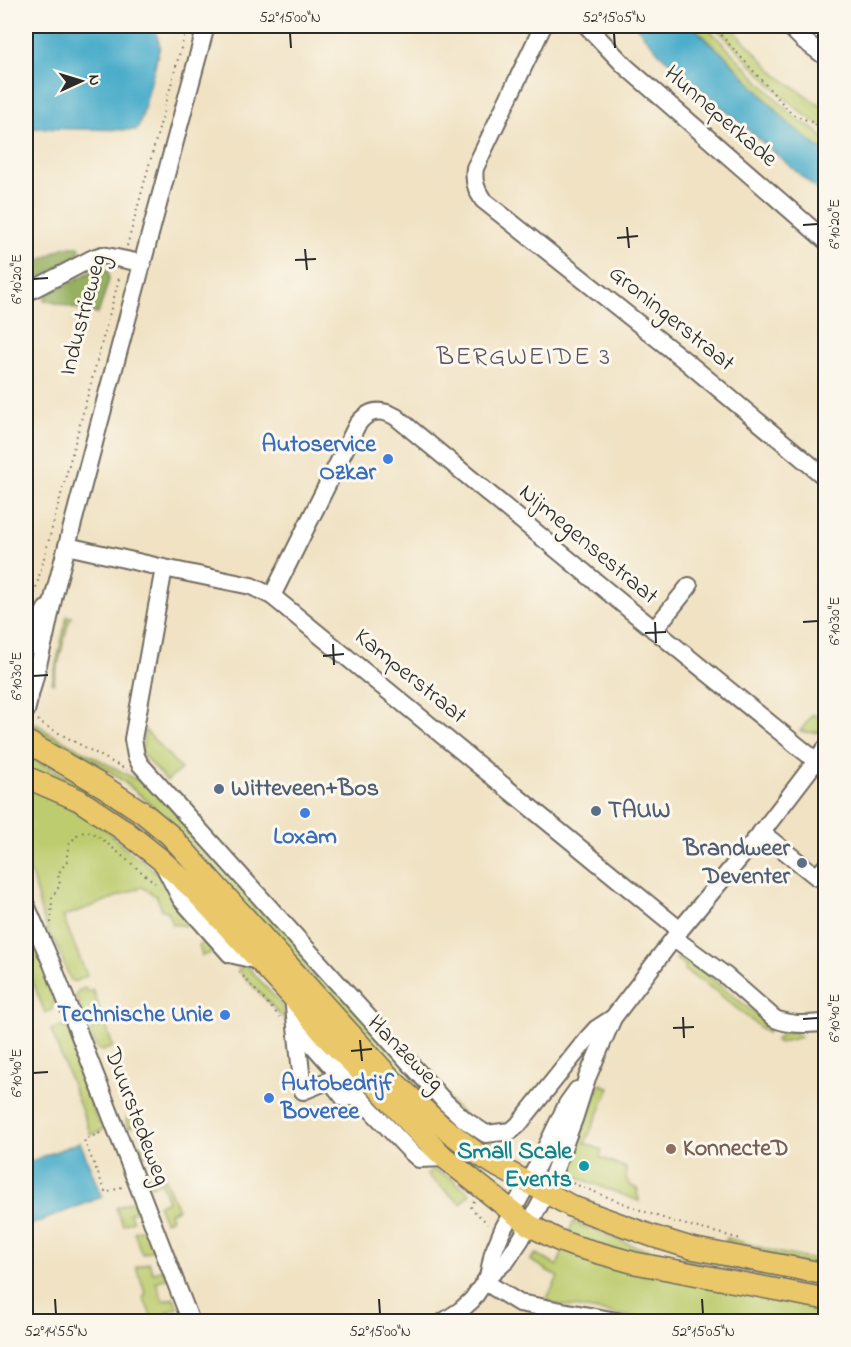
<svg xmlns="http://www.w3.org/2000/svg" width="851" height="1347" font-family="'Indie Flower',sans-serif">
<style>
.green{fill:#bdcc6e;stroke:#747c4c;stroke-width:1.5}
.forest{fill:#96b061;stroke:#606e46;stroke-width:1.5}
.water{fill:#4badca;stroke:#3b6c7a;stroke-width:1.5}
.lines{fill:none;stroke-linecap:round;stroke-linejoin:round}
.minor-casing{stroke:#706b60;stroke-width:20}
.major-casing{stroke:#706b60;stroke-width:24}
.path{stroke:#706b60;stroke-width:2;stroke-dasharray:1.5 4.5;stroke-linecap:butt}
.minor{stroke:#fff;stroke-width:16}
.major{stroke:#eac769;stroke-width:21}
.ticks{fill:none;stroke:#2b2b2b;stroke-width:2}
.shop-dot{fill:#3f7fe0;stroke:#fbf7ec;stroke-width:2}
.service-dot{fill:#5c6f8a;stroke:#fbf7ec;stroke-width:2}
.education-dot{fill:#8d6e63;stroke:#fbf7ec;stroke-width:2}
.culture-dot{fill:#0f9aa8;stroke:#fbf7ec;stroke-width:2}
.labels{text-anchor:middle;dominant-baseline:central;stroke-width:6;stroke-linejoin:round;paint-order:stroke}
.street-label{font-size:24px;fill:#2b2b2b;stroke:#fbf7ec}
.shop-label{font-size:24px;font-weight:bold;fill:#366cbe;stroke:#fbf7ec;text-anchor:end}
.service-label{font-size:24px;font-weight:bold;fill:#4e5e75;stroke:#fbf7ec;text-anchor:start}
.education-label{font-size:24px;font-weight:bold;fill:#785e54;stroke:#fbf7ec;text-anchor:start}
.culture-label{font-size:24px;font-weight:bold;fill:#0d838f;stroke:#fbf7ec;text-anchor:end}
.neighbourhood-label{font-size:26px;letter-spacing:1.5px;fill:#5a5365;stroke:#fbf7ec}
.neatline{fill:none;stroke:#2b2b2b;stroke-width:2}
.ticks-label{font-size:15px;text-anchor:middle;fill:#2b2b2b}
</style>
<rect width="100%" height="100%" fill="#fbf7ec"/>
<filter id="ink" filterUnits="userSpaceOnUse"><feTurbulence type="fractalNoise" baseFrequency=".0167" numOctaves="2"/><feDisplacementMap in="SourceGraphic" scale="12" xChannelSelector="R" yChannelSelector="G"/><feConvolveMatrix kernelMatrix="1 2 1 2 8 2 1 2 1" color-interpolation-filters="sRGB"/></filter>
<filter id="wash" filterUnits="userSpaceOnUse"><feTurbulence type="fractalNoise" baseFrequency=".008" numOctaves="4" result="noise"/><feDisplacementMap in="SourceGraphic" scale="24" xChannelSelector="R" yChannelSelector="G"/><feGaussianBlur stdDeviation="1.35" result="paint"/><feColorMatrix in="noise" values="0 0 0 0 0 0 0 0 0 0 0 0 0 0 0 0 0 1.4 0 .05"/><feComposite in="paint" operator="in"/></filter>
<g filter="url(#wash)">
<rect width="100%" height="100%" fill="#f0e2c3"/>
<!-- green -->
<g class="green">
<polygon points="692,26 706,26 795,118 815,130 825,140 825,153 787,122 726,57"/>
<polygon points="714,26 730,26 777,75 825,109 825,129 802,113 782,96"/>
<polygon points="67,616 72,617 69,621 53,684 52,683"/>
<path d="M813,714l8,6 4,-5v15c-8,4 -16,3 -25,1z"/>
<path d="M36,723l13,10 105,56 331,349 15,12 1,4 -3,4 -57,-40 -287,-311c-20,-18 -41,-35 -64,-48 -17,-11 -44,-18 -56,-34z"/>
<polygon points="145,730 181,769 167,781 141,753"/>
<polygon points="26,757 30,757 60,773 94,794 130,819 164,840 214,901 26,767"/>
<polygon points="29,787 92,819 106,829 122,846 142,860 165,880 174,903 183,913 186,926 172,924 167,911 162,910 157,897 142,887 63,917 87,976 74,982 70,979 56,943 49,934 41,912 33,880 26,859 26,788"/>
<polygon points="26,928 39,960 42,959 56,995 52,1010 45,1013 26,964"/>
<polygon points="201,943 210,944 217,951 202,956 199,945"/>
<polygon points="682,957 689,960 768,1024 770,1028 767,1033 713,989 684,970 686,966 676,959"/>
<polygon points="245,964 281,1004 286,1021 238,970"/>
<polygon points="85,988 87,992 93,990 100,1010 88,1015 83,1013 76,996 78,991"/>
<polygon points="105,1023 113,1047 102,1051 97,1049 90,1032 92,1028"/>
<polygon points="62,1026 69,1030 75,1048 76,1064 98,1122 106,1126 107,1128 91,1135 51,1030"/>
<polygon points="784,1032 794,1032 801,1037 779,1043 776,1040"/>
<path d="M601,1084l9,4 -25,55 17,7 -2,7 26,11c-2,10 2,18 12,21l-1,5 1,1 1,6 -66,-25 -6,-5v-10z"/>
<polygon points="139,1113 164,1177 178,1209 169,1213 171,1219 164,1221 158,1205 168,1201 161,1182 151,1186 147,1177 157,1172 149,1153 139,1157 135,1147 145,1143 138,1124 128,1128 126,1122 127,1117"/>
<polygon points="431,1132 488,1170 483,1176"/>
<polygon points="432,1169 451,1178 470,1193 461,1204 427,1175"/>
<polygon points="132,1201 136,1202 138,1209 129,1213 133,1221 123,1225 116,1208"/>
<polygon points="573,1222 637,1247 721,1268 757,1275 790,1273 825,1280 825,1290 636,1256 568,1236"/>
<polygon points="146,1228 155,1249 142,1254 134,1232"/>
<polygon points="727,1238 780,1253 825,1262 825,1267 756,1255 726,1241"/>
<polygon points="563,1250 798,1300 825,1312 825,1321 658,1321 545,1302 558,1277 530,1260 536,1254 557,1266"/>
<polygon points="149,1262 153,1273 163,1269 167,1278 156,1282 163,1301 174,1298 178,1308 167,1312 171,1321 153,1321 143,1296 146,1294 136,1267"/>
</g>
<!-- forest -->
<g class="forest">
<polygon points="65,247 80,247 79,253 75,257 41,277 33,276 28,267"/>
<polygon points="98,268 108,270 109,280 98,314 44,300 46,295"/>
</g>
<!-- water -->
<g class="water">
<polygon points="26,26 154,26 160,46 142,117 137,130 26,128"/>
<polygon points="636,26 692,26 726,57 787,122 825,153 825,196 660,54"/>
<polygon points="80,1142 102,1197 26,1227 26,1163"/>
</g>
</g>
<g filter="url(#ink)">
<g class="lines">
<defs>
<g id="minor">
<path d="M543,26l-68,142c-2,13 1,22 8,32l205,163 138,115"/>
<polyline points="587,26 625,66 826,241"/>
<polyline points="789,26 803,40 826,57"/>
<polyline points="26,293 93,258 102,255 141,263"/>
<polyline points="67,546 164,568 251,586 272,596 680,930"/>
<polyline points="164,568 133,739 136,756 140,764 444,1101 465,1120 486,1134 511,1131 518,1125 587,1039 596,1029 613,1018"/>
<path d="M272,596l85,-171c11,-15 23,-17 39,-8l234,193 185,150"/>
<polyline points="654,630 689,586"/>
<polyline points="26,648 46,609"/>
<polyline points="26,711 45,637 54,595 98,428 206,26"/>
<polyline points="761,832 817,877 826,866"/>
<polyline points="165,868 181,899 230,954 259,961"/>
<polyline points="26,905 52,964 191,1322"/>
<path d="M674,938l52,38 49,43c17,7 33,5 51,4"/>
<polyline points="293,997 296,1026 358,1096 410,1151 419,1159 445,1158"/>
<polyline points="296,1026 303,1091 330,1080 344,1098 358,1096"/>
<polyline points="488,1277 493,1253 503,1229 537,1166 567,1104 577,1090"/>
<polyline points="485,1282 519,1303 622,1322"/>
<polyline points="443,1322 461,1310 472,1300 488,1277 507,1260 521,1239 546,1193 574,1119 587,1078 613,1018 680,930 765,828 826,748"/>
</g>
<g id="major">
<polyline points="26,741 106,788 142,812 170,835 392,1080 439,1124 478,1154 499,1167 573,1207 652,1236 691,1248 826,1274"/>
<polyline points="26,777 79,800 121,828 160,859 193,889 293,997 330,1041 379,1089 420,1134 445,1158 529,1225 558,1240 574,1246 635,1263 826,1299"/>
</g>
</defs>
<!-- minor casing -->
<use href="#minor" class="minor-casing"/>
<!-- major casing -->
<use href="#major" class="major-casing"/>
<!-- path -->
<g class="path">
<polyline points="713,26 792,114 814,123 826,134"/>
<polyline points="127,246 187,26"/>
<polyline points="33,599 120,275"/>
<polyline points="38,720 42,724 127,770"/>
<polyline points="51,923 52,898 60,885 58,874 67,861 67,852 70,843 77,835 84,832 89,832 97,835 155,883"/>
<polyline points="239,972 280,1017"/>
<polyline points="100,1133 84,1140 106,1193 122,1187"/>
<polyline points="567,1181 648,1213 675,1222 741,1239"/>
<path d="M474,1201l-3,6c4,7 12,10 16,17"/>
</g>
<!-- minor -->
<use href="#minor" class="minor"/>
<!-- major -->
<use href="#major" class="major"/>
</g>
</g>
<!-- ticks -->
<path class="ticks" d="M290,33l1,15M614,33l1,15M803,225l15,-1M627,227l2,21M617,238l21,-2M305,249l2,21M295,260l21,-1M33,279l15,-1M655,622l1,21M803,622l15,-1M645,633l21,-1M333,644l1,21M323,656l21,-2M33,676l15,-1M683,1017l1,21M803,1019l15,-1M673,1028l21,-1M360,1040l2,21M351,1051l21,-2M33,1073l15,-1M55,1299l1,15M379,1299l1,15M702,1299l1,15"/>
<!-- markers -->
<g class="shop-dot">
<circle cx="388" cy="459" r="6"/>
<circle cx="305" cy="813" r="6"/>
<circle cx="225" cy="1015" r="6"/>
<circle cx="269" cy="1098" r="6"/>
</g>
<g class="service-dot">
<circle cx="219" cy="789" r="6"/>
<circle cx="596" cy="811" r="6"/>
<circle cx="802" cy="863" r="6"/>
</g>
<circle class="education-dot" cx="671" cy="1149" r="6"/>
<circle class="culture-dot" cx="584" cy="1166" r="6"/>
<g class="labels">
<!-- street labels -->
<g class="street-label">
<text transform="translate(720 117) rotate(41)">Hunneperkade</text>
<text transform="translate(84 315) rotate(-75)">Industrieweg</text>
<text transform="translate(671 319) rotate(39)">Groningerstraat</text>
<text transform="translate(588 545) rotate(40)">Nijmegensestraat</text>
<text transform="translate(410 677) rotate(39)">Kamperstraat</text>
<text transform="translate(405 1054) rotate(45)">Hanzeweg</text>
<text transform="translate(136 1117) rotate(69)">Duurstedeweg</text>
</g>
<!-- shop labels -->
<g class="shop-label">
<text x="376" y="445">Autoservice<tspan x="376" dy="28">Ozkar</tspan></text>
<text x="305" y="837" text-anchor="middle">Loxam</text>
<text x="213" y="1015">Technische Unie</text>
<text x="281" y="1084" text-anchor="start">Autobedrijf<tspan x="281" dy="28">Boveree</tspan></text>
</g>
<!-- service labels -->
<g class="service-label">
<text x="231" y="789">Witteveen+Bos</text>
<text x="608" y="811">TAUW</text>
<text x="790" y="849" text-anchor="end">Brandweer<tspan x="790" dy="28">Deventer</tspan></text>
</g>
<!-- education labels -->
<g class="education-label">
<text x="683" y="1149">KonnecteD</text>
</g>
<!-- culture labels -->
<g class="culture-label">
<text x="572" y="1152">Small Scale<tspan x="572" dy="28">Events</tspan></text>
</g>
<!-- neighbourhood labels -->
<g class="neighbourhood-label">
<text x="524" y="358">BERGWEIDE 3</text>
</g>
</g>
<!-- margin -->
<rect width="851" height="1347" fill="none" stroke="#fbf7ec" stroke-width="66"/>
<!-- north arrow -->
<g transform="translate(81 81) rotate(86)" stroke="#fbf7ec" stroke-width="4.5" paint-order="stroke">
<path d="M0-4.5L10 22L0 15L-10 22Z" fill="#2b2b2b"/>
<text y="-9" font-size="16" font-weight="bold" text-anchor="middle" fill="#2b2b2b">N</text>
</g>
<rect x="33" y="33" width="785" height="1281" class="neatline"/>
<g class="ticks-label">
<text x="290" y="22">52°15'00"N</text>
<text x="614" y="22">52°15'05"N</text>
<text transform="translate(834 224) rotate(-90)" y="5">6°10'20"E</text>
<text transform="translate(16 279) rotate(-90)" y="5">6°10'20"E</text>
<text transform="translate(834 621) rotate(-90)" y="5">6°10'30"E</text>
<text transform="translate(16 676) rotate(-90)" y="5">6°10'30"E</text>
<text transform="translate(834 1018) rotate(-90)" y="5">6°10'40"E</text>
<text transform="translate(16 1073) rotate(-90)" y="5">6°10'40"E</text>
<text x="56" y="1336">52°14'55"N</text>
<text x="380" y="1336">52°15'00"N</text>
<text x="703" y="1336">52°15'05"N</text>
</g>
</svg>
